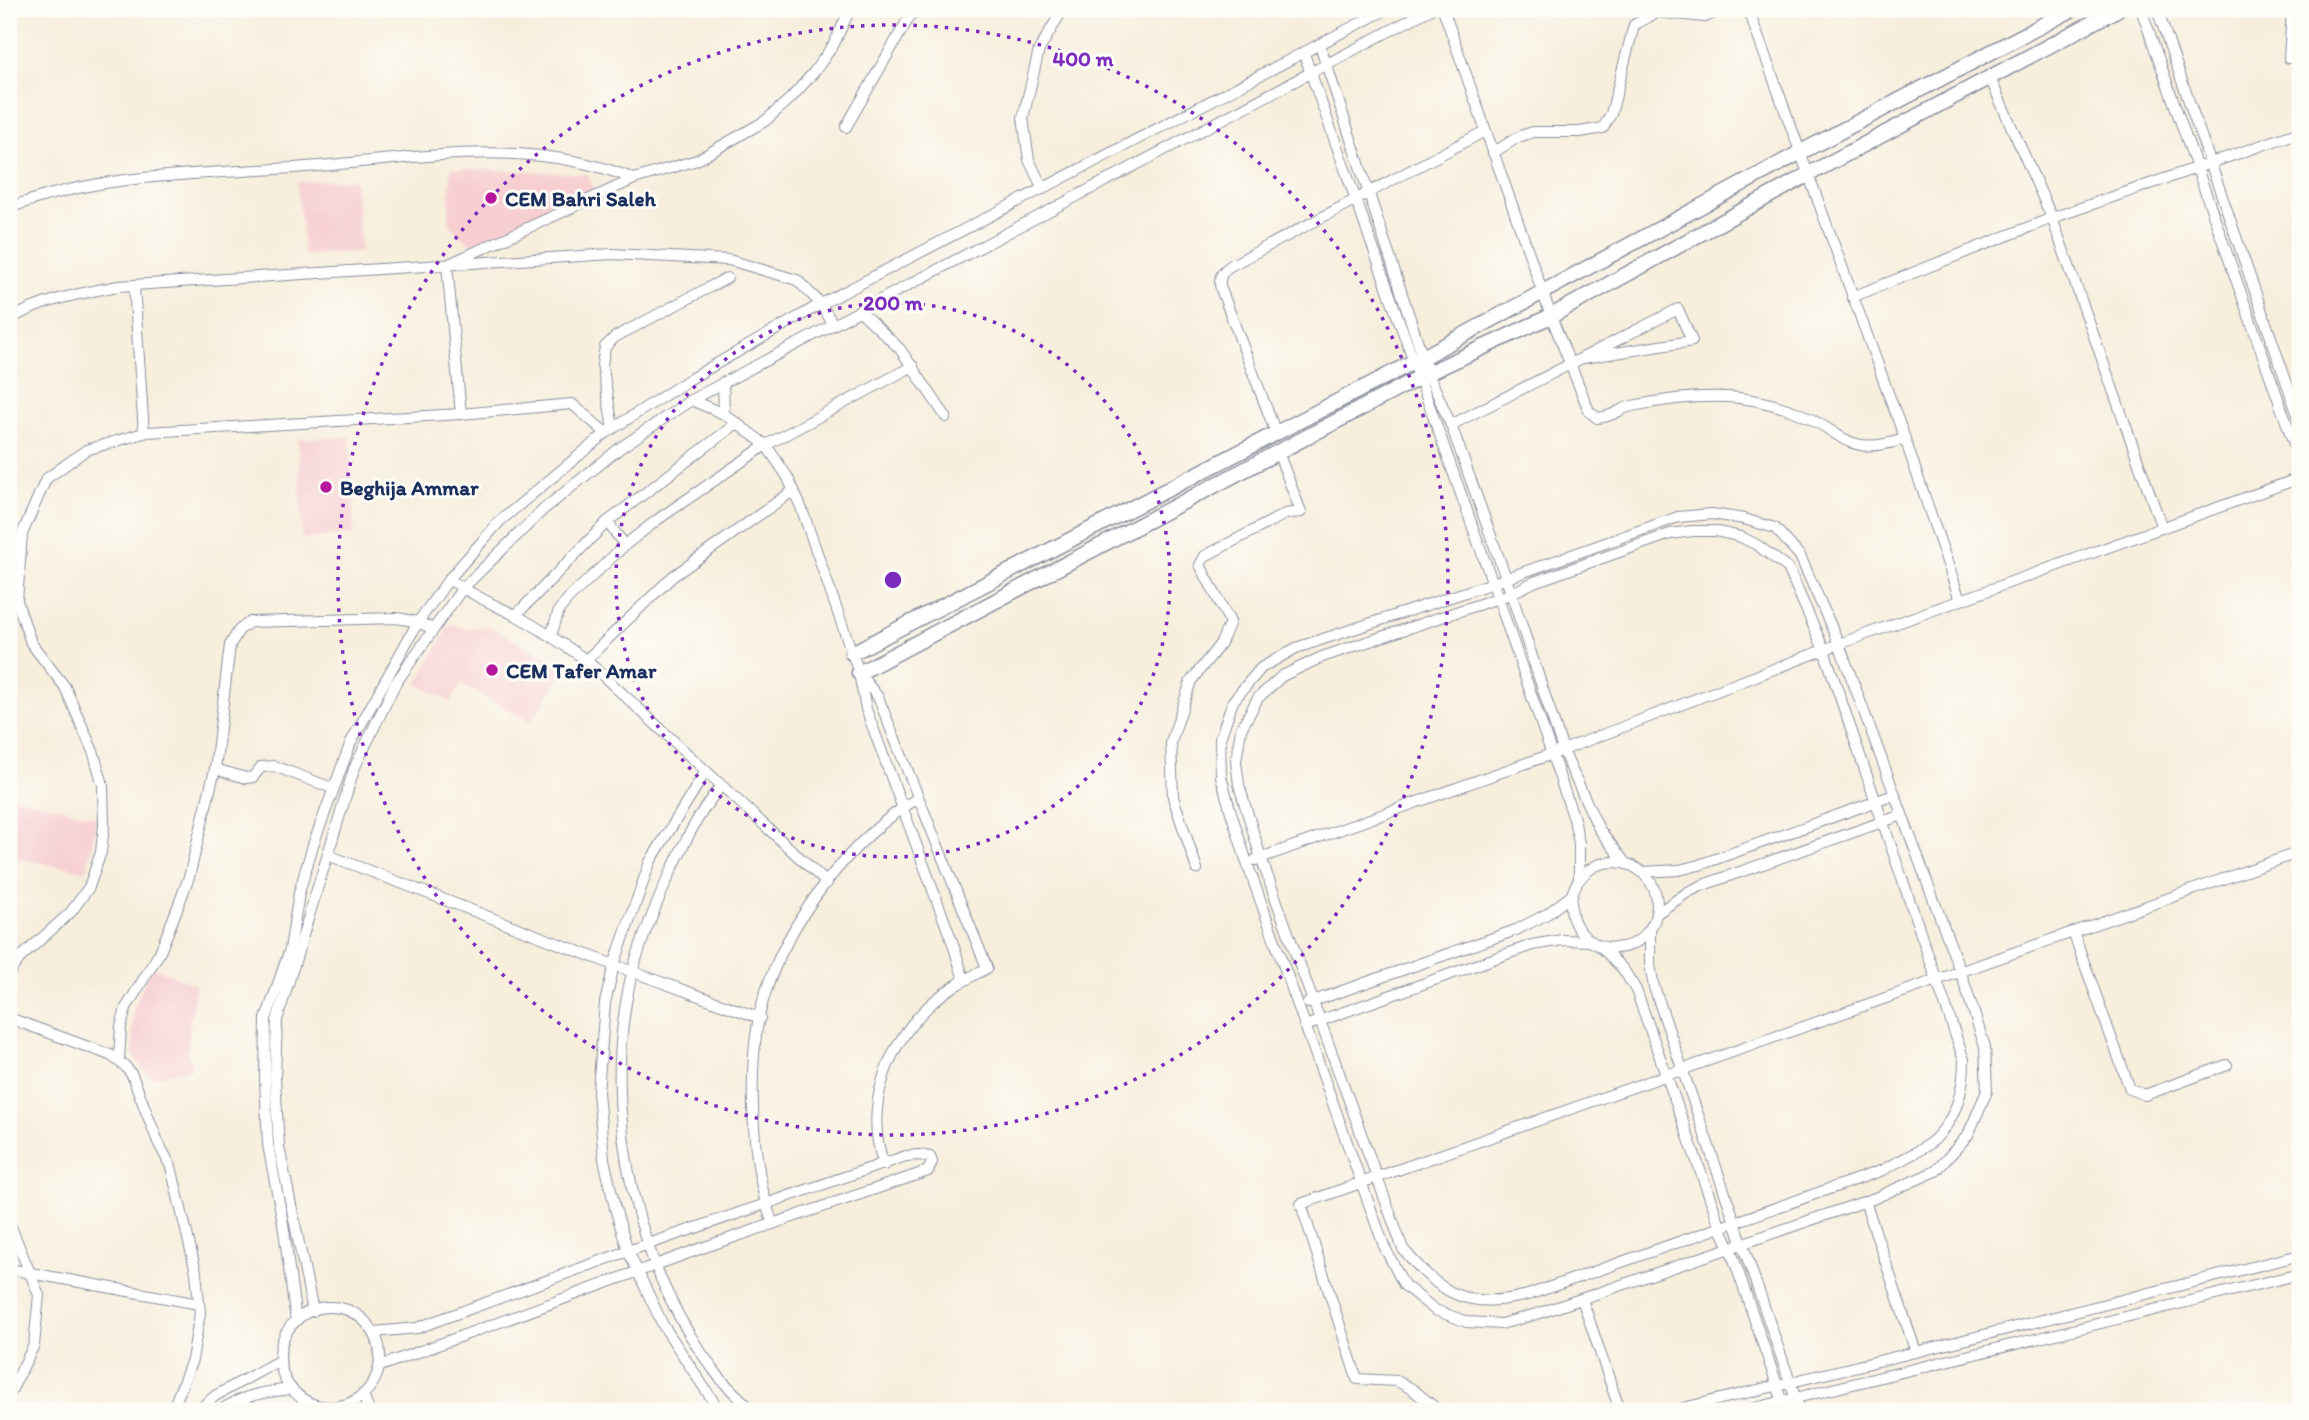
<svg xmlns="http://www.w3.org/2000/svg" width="2309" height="1420" font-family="Itim,sans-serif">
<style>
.built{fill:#f7cfd1}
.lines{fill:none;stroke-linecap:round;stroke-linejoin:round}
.street-casing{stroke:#898e9d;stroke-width:12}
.secondary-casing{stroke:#898e9d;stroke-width:17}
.street{stroke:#fff;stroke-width:10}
.secondary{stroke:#fff;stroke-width:14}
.ring{fill:none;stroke:#7b2cbf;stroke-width:3.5;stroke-dasharray:3.5 7}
.poi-dot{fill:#b5179e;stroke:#fdfcf7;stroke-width:2.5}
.labels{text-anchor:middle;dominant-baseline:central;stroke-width:6;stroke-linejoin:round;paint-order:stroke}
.poi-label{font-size:21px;font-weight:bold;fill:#1b2f5e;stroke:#fdfcf7;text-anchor:start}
.centre{fill:#7b2cbf;stroke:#fdfcf7;stroke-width:3.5}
.ring-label{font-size:21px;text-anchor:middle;font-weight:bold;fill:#7b2cbf;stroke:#fdfcf7;stroke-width:6;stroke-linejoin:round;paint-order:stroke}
</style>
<rect width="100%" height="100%" fill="#fdfcf7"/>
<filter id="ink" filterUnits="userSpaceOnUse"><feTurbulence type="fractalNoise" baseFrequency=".0143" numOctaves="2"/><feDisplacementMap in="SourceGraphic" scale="14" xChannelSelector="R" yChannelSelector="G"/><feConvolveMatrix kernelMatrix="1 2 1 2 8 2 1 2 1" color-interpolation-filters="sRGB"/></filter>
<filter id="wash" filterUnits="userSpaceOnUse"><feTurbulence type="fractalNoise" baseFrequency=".00686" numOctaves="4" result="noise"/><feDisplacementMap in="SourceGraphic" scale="28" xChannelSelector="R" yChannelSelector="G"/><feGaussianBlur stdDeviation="1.57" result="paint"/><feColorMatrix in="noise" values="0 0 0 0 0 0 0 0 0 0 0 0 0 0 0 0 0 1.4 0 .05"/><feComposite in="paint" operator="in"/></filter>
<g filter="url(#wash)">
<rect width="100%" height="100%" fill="#f7eedc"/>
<!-- built -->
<g class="built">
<polygon points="451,168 588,174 596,197 486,244 471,243 458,235 449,222"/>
<polygon points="354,179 361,252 304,255 297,182"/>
<polygon points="350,437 354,534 302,539 298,439"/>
<polygon points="450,624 469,630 486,625 559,664 561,677 531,722 461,685 451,702 417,684"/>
<polygon points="9,795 97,817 87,871 9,857"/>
<polygon points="151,966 196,985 190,1021 188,1053 192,1068 153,1077 143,1070 133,1054 132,1028 134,1008"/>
</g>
</g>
<g filter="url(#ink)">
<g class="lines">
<defs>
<g id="street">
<path d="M1443,9l108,307 38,95 8,7c17,-1 21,-9 35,-12 35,-7 71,-12 107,-8 18,2 41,8 57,14 50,20 47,46 109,27"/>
<polyline points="1748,9 1905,439 1960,600"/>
<polyline points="2141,9 2300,461"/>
<polyline points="2157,9 2300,421"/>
<polyline points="1320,45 1428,373 1451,425 1506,578 1564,753 1599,829 1626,864"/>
<polyline points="1304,54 1498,598 1574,819 1579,843 1579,880"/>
<polyline points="2289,58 2292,9"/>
<polyline points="1990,78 2052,218 2162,528"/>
<polyline points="846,127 914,9"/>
<polyline points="1493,153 1518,137 1533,132 1580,132 1603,128 1611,114 1634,25 1657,12 1705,17 1723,9"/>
<polyline points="1043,189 1029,160 1023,118 1039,50 1063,9"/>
<path d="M9,208c99,-38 205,-33 310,-42 105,-9 215,-29 315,13"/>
<polyline points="134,285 144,433"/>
<polyline points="1852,297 2052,218 2300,132"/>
<polyline points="859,310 900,349 946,417"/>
<path d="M9,320c33,-20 72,-27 109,-34l494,-32 117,6 68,20 24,24 12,20"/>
<polyline points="691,400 724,414 723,382"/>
<polyline points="461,414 447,265 634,179 697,160 765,121 790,99 814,72 834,44 850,9"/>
<polyline points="724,414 766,445 787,476 801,507 859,673"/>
<polyline points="1451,425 1678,309 1692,341 1583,358"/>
<polyline points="613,428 602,364 605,347 615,337 727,278"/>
<path d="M1276,433l-55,-144c-3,-10 0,-17 9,-23l255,-135"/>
<polygon points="1712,514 1744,519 1775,528 1800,556 1839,644 1963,979 1985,1047 1987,1091 1968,1135 1936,1171 1875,1198 1540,1313 1501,1324 1467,1322 1435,1310 1404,1285 1384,1246 1247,863 1230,809 1221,776 1220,738 1233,701 1261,668 1296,648 1493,583 1678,517"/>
<polyline points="607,522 625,545"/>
<path d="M1693,531h22l26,6 16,8 31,23 36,82 140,410c0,29 -8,58 -29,79 -14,13 -36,21 -52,31l-355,125c-61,15 -86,0 -125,-46l-142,-391 -22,-73 -3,-24 5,-32 17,-31 24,-22 40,-19 188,-63 24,-12 136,-48z"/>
<path d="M449,579c22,16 44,25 68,37 24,13 46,28 69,44l241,223"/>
<polyline points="516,615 607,522 737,423"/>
<polyline points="551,636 559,610 568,599 625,545 657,520 766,445 913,366"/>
<polyline points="586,660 672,577 794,490"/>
<polyline points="215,769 230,645 239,630 250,622 397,618 418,622 433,629"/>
<polyline points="706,771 650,862 614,965 605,1003 598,1092 604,1159 615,1208 628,1251 663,1325 715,1404 723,1411"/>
<path d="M721,786c-25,29 -41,66 -57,101 -15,35 -31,73 -37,110 -23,125 10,271 86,372 11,16 27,29 40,42"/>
<polyline points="328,855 614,965 760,1018"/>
<polyline points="1255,860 1563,750 1839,644 2300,478"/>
<circle cx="1614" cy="905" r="43"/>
<polyline points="1197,869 1173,797 1171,742 1191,681 1221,643 1230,622 1200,565 1205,556 1285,514 1301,512 1278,452"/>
<polyline points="1643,872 1679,870 1699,865 1894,795"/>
<polyline points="1656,914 1688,892 1703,885 1902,815"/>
<polyline points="1650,929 1650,965 1654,987 1800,1411"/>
<polyline points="2073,932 2130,1089 2145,1095 2227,1065"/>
<polyline points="1600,946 1623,969 1636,990 1720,1226 1730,1248 1786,1411"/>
<polyline points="9,973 20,958 71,912 89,887 101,852 104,825 103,785 94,754 65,687 31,643 17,601 22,534 46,479 86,450 147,432 461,414 572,404 606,433"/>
<polyline points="1308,1003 1516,930 1547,914 1572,895"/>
<polyline points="9,1018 110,1055 125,1066 132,1075 158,1142 171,1167 196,1272 200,1313 192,1360 172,1411"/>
<polyline points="1305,1026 1532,945 1562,940 1591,941"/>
<polyline points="119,1060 121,1027 126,1008 160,952 177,909 189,877 215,769 246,778 253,777 261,767 274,766 332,788"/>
<path d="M884,1165c-21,-59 4,-122 48,-162 16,-15 37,-25 55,-35l-109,-271 -19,-24 7,36 87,235 11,36"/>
<polyline points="1865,1201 1916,1352"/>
<polyline points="9,1222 39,1295 34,1345 9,1395"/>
<path d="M773,1224c-23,-59 -27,-166 -9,-227 23,-75 86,-158 154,-199"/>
<polyline points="9,1269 199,1304"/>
<polyline points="1582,1299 1620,1411"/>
<circle cx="330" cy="1357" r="50"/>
<polyline points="313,1311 279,1147 275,1078 277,1020 354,769 395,684 462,589 544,509 620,448 691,400 1431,9"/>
<polyline points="296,1321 283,1223 268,1145 265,1079 266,1019 290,949 299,893 313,845 351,742 418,622 449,579 500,521 530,496 606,433 690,379 821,304 1387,9"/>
<polyline points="374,1332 417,1328 628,1251 906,1156 919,1155 930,1157 932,1162 928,1171 702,1248 380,1366"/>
<polyline points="363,1395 369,1411"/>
<polyline points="197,1411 215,1396 280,1360"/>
<path d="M220,1411c22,-16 45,-19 71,-22"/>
<polyline points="1439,1411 1412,1389 1397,1381 1357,1379 1301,1204 2300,852"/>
<polyline points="1671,1411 1936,1347 2300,1255"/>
<polyline points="1743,1411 2300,1274"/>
</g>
<g id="secondary">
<polyline points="852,653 1423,357 1801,152 2073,9"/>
<polyline points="859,673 1428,373 1551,316 1809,174 2118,9"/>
</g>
</defs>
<!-- street casing -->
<use href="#street" class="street-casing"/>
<!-- secondary casing -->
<use href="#secondary" class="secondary-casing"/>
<!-- street -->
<use href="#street" class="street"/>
<!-- secondary -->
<use href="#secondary" class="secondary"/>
</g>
</g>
<!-- distance rings -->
<g class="ring">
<circle cx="893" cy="580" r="277"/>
<circle cx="893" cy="580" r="555"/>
</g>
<!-- markers -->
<g class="poi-dot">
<circle cx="491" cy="198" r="7"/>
<circle cx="326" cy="487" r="7"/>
<circle cx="492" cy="670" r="7"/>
</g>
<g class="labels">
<!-- poi labels -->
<g class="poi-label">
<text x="505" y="198">CEM Bahri Saleh</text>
<text x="340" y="487">Beghija Ammar</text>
<text x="506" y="670">CEM Tafer Amar</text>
</g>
</g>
<circle cx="893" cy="580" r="10" class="centre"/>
<g class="ring-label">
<text x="1083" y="66">400 m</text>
<text x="893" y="310">200 m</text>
</g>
<!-- margin -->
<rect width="2309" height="1420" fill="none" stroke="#fdfcf7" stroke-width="35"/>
</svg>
